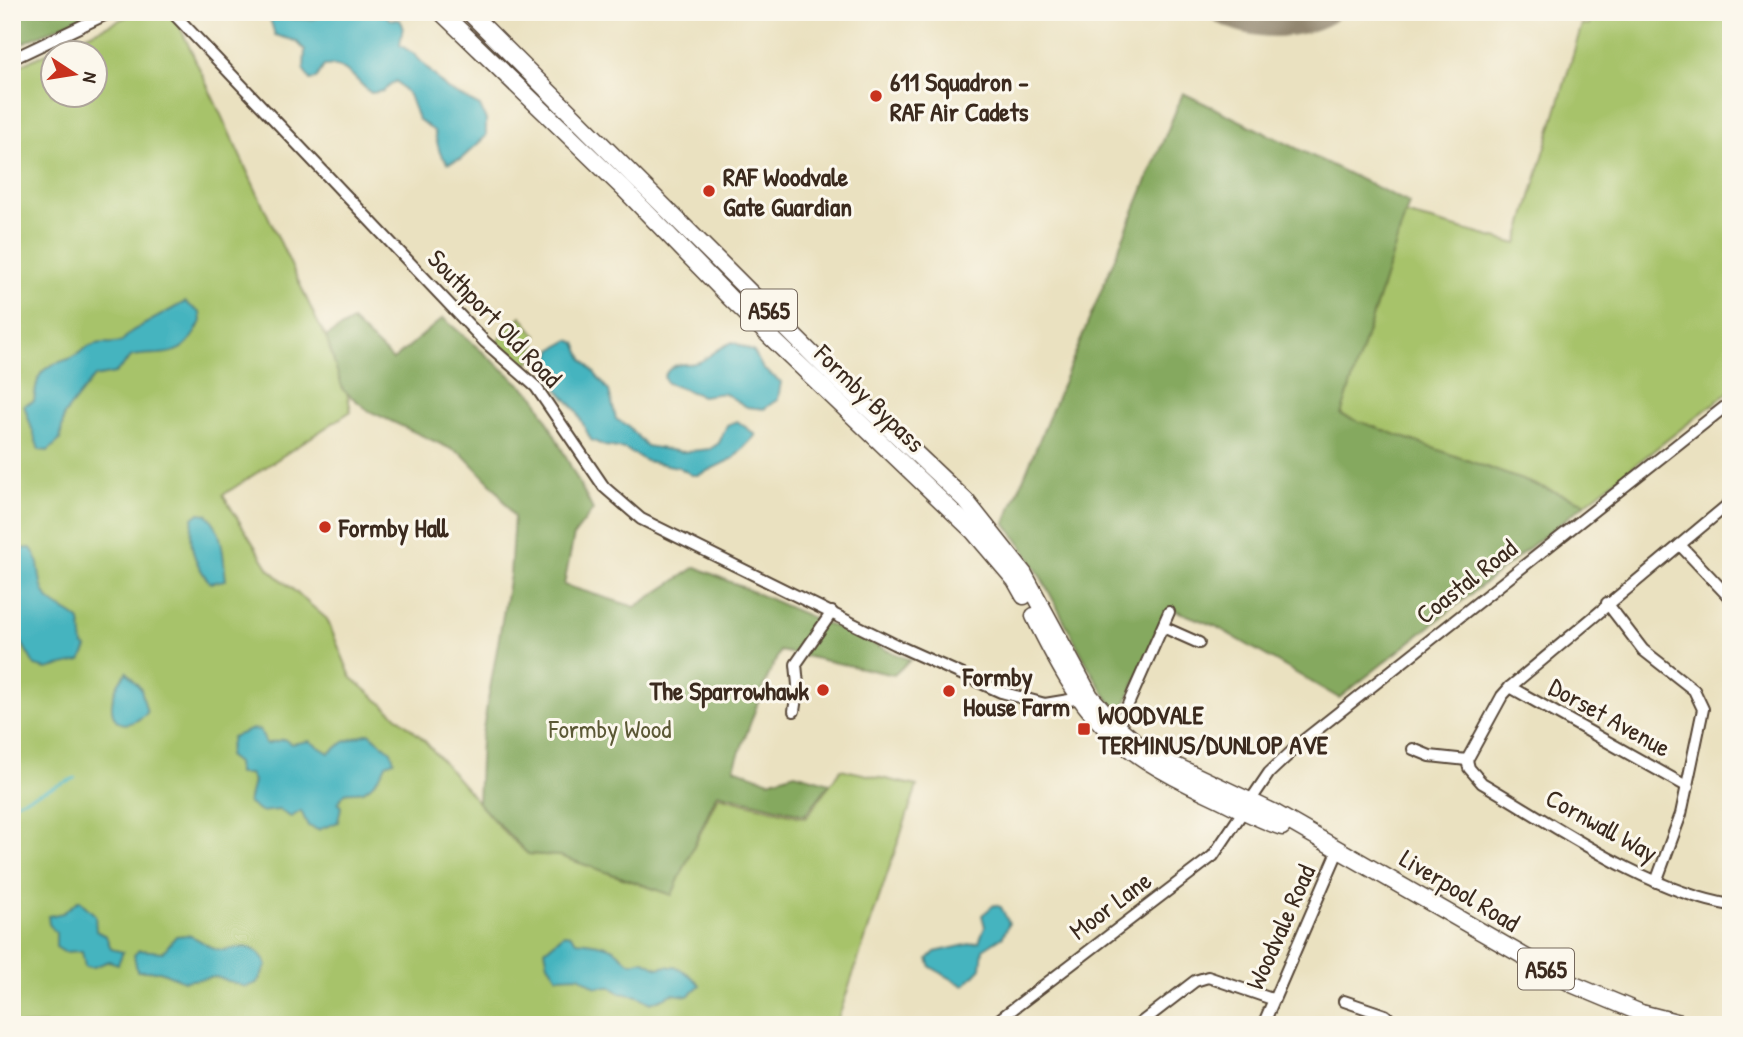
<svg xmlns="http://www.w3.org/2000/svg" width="1743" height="1037" font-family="'Patrick Hand',sans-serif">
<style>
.green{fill:#a7c36a;stroke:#717644;stroke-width:2;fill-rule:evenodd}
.forest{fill:#85a95e;stroke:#606a3e;stroke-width:2}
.water{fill:#45b4bf;stroke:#406f6e;stroke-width:2}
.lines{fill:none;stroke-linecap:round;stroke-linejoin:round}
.stream{stroke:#45b4bf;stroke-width:2.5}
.taxiway{stroke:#92866f;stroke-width:23}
.minor-casing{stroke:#554536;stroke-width:14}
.highway-casing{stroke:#554536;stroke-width:19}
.minor{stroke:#fff;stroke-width:10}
.highway{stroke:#fff;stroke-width:16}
.poi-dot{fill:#c8321e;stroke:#fbf7ec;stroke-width:2.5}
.labels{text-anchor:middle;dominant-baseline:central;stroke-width:6;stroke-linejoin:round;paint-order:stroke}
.shield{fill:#fbf7ec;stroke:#75685c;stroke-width:2}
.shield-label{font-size:24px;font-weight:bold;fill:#3b2a1e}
.poi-label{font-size:26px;font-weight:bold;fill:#3b2a1e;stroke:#fbf7ec;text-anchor:start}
.street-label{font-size:26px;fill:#3b2a1e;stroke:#fbf7ec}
.park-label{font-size:26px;fill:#5b5835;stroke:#fbf7ec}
</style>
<rect width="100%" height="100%" fill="#fbf7ec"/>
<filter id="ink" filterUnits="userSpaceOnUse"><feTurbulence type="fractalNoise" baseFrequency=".0143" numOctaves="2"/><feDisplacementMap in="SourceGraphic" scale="14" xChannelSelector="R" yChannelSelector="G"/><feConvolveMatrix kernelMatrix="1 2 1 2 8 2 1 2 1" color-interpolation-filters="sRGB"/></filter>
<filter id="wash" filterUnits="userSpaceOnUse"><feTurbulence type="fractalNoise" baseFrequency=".00686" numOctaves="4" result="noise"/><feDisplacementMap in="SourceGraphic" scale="28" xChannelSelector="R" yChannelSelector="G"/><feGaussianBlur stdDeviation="1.57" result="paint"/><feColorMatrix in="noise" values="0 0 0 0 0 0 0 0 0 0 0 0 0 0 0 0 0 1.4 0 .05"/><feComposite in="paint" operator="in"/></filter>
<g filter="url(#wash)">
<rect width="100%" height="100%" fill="#eae1c0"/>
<!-- green -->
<g class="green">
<path d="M137,12h36l144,309 24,42 10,48 -128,84 46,74 58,50 24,58 72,62 80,92 25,23 32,2 111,39 47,-99 88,22 35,-49 76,17 -81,239h-824v-956zM52,52h42v42h-42z"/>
<polygon points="1592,12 1731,12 1731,390 1586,503 1340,415 1405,214 1517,244 1582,24 1589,25"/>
<polygon points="521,316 537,336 531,360 524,368 496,342"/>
</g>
<!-- forest -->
<g class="forest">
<polygon points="12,12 92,12 12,48"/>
<path d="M1183,93l226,110 -68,212 245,88 -247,195 -124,-72 -46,-18 -49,108c-45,-61 -68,-134 -115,-193z"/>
<polygon points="443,318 535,397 593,510 574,535 564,585 635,607 696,567 910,660 894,675 780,651 765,683 734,768 769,781 795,773 830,783 805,815 717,793 672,895 560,856 528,854 478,803 481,740 510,575 514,517 496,489 462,454 369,411 343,390 326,337 352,321 393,360"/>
</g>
<!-- water -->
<g class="water">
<path d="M268,12h16l7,7c12,-1 25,4 34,-7h59l5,7 11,1 3,6 -3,19 14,9 33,35 33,17 6,14v16l-25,23 -13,4 -8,-10 -6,-22 -16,-12 -9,-24 -13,-14 -13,10 -12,2c-16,-12 -24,-31 -47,-27l-8,13 -6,1 -6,-10 1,-20 -9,-9 -21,-6z"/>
<path d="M185,302l15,11 1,8c-18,41 -35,30 -69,35l-17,17 -21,4 -30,38 -4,25 -12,11 -9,-1 -15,-45 10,-4c4,-31 7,-33 35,-42 9,-3 16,-12 24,-14 10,-4 18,0 28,-3l11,-11z"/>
<polygon points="570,340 576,343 583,359 609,391 616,419 628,426 646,446 682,452 710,449 719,443 727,425 737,421 756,435 734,458 699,475 692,475 678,467 646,461 625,449 605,446 591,440 576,410 554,385 546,369 552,350"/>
<path d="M733,342l21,10 9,17 18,13 -3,17 -14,10 -17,-2 -23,-14 -22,3 -35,-13 -3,-6c10,-20 24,-8 39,-17 11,-7 17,-13 30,-18z"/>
<path d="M199,513l8,1c17,17 16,43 19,66l-16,3c-17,-22 -22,-38 -17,-65z"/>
<path d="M31,548c12,15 5,34 16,49 8,11 24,14 33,24l3,24 4,3 -6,13 -35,8 -11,-3 -17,-30v-15l-6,-13v-52l7,-7z"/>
<path d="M127,672l14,17 6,24c-36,31 -47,-12 -20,-41z"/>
<path d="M253,729l7,1 6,14 18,-5 7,5 18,-3 20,12 15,-11 25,-9 22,18 3,10 -8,3c-3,9 -14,23 -23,27 -6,2 -12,0 -18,2l-7,9 3,5 -3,15 -20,8 -10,-4 -7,-15 -10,6 -12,-7 -19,2 -12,-9 5,-22 -4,-7h-11l-1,-11 -9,-7 4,-19z"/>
<polygon points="79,900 95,915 96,931 106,936 111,949 123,952 118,964 109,961 94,967 85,967 82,951 64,952 56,947 56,933 49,924 48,916 63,913"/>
<polygon points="994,905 1001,907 1009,923 1003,936 983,949 981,968 964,986 931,967 928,959 935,952 979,942 985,927 982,915"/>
<path d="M564,934l7,1 5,6c12,1 33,3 42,11 5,5 6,8 14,11l11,-3 15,8c18,-5 30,4 42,17l-12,11 -15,-2 -22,9 -13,-7 -18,-3 -9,-6h-15l-17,-11 -22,1 -9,-13 -3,-14z"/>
<path d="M188,935c10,3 16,9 25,13 16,9 38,-16 54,17l-10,18 -11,4 -30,-10 -32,4 -24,-10h-23l-3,-16 5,-5 24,2 13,-16z"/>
</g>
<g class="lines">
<!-- stream -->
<polyline class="stream" points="12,804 75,778"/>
<!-- taxiway -->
<path class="taxiway" d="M1221,12c32,18 75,18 107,0"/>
</g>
</g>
<g filter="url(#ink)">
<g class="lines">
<defs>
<g id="minor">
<polyline points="172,12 485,342 536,387 604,487 641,519 894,644 1001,692 1045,704 1087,697"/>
<polyline points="12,59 111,12"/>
<path d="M1731,502l-221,185 -8,9 -35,64 2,8 13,15c74,43 164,108 249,122"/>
<polyline points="1680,545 1731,599"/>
<polyline points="1607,603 1643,650 1694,690 1703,709 1681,814 1656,882"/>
<polyline points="1163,627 1199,643"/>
<polyline points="1510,687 1688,787"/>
<polyline points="794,711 798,685 796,664 832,612"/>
<polyline points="1118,727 1169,612"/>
<polyline points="1413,749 1430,756 1467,760"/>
<polyline points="1344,1001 1385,1015 1396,1025"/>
<polyline points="992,1025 1213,856 1269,773 1304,740 1731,402"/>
<polyline points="1138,1025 1195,981 1208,977 1272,999"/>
<polyline points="1263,1025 1339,849"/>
</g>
<g id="highway">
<polyline points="441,12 624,189 731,299 974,532 1015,580 1024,596"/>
<polyline points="469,12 836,378 966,501 1024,574 1090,696 1118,727 1140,746 1163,760 1273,812 1574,985 1641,1013 1688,1025"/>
<path d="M1034,616c49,99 74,131 175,178 24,11 48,25 73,33"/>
</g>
</defs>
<!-- minor casing -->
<use href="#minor" class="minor-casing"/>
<!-- highway casing -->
<use href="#highway" class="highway-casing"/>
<!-- minor -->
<use href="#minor" class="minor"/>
<!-- highway -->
<use href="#highway" class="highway"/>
</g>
</g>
<!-- markers -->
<g class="poi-dot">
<circle cx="876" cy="96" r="7"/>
<circle cx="709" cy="191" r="7"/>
<circle cx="325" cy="527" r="7"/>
<circle cx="823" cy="690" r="7"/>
<circle cx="949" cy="691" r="7"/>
<rect x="1077" y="722" width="14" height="14" rx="3.5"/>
</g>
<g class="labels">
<!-- shield labels -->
<g class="shield">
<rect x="741" y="289.5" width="56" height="41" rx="5"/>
<rect x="1518" y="948.5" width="56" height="41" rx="5"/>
</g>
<g class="shield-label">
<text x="769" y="310">A565</text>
<text x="1546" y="969">A565</text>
</g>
<!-- poi labels -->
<g class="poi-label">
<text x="890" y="81">611 Squadron -<tspan x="890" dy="30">RAF Air Cadets</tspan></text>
<text x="723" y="176">RAF Woodvale<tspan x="723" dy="30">Gate Guardian</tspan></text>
<text x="339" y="527">Formby Hall</text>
<text x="963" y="676">Formby<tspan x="963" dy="30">House Farm</tspan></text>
<text x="809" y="690" text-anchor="end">The Sparrowhawk</text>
<text x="1098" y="714">WOODVALE<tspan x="1098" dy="30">TERMINUS/DUNLOP AVE</tspan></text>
</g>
<!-- street labels -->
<g class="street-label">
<text transform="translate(495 318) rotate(46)">Southport Old Road</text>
<text transform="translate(870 398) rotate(44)">Formby Bypass</text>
<text transform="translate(1466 581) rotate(-38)">Coastal Road</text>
<text transform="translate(1610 717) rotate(29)">Dorset Avenue</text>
<text transform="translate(1602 825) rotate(29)">Cornwall Way</text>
<text transform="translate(1460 890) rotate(31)">Liverpool Road</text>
<text transform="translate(1110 905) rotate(-37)">Moor Lane</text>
<text transform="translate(1280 927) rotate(-66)">Woodvale Road</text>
</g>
<!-- park labels -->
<g class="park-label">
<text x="610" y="728">Formby Wood</text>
</g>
</g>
<!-- margin -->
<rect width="1743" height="1037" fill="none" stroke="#fbf7ec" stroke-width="42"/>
<!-- north arrow -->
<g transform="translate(74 74) rotate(102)"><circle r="33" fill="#fbf7ec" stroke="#aea59a" stroke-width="2"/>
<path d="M0-5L12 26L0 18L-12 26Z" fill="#c8321e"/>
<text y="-10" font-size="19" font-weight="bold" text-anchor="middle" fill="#3b2a1e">N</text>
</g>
</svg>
